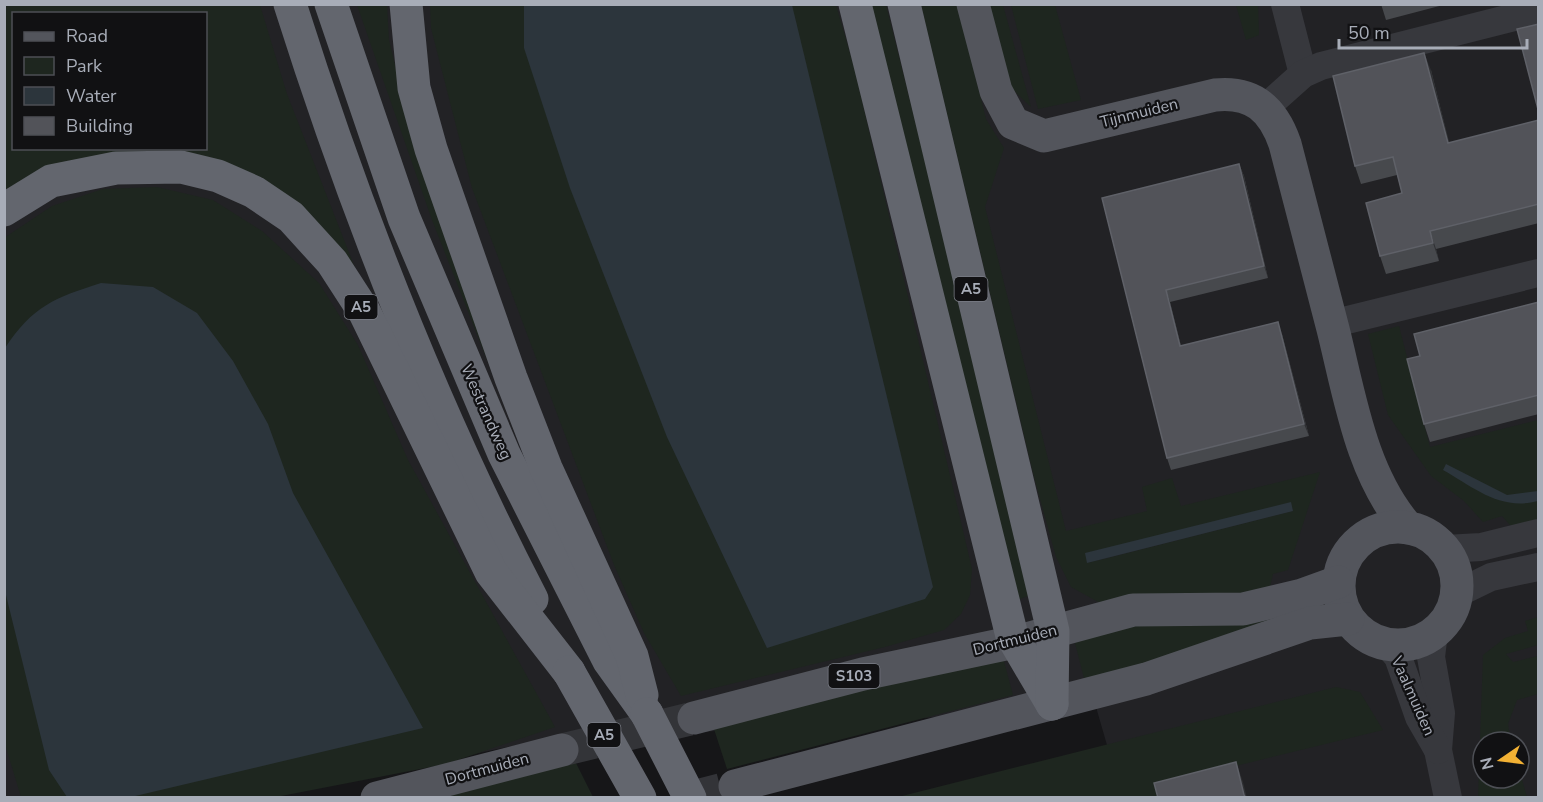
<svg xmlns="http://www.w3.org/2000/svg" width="1543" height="802" font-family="'Nunito Sans',sans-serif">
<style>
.built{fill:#222225;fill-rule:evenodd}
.green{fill:#1e261f;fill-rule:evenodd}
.water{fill:#2c353c}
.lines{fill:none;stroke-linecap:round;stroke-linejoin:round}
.major-tunnel{stroke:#333438;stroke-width:33;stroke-dasharray:33 16;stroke-linecap:butt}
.minor{stroke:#37383d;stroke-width:28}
.major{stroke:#53555c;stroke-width:33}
.highway{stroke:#63666e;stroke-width:33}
.highway-bridge{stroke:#63666e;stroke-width:33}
.wall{fill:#47494d}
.shaded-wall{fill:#2f3033}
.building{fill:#525359;stroke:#5f6168;stroke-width:1.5}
.labels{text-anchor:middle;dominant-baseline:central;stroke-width:4.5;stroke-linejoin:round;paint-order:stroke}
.shield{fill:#111113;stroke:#7b7e86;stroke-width:1.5}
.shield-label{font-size:15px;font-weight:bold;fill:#a8adb8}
.street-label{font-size:16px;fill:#a8adb8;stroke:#111113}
</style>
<rect width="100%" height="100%" fill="#161618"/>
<!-- built -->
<path class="built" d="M5,5h1533v792h-416l-26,-90 -569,36 -264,54 -258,1zM14,14h192v134h-192zM1483,742h36v36h-36z"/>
<!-- green -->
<g class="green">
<path d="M5,5h255l27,89 77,197 -130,-121 -229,24zM14,14h192v134h-192z"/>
<polygon points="357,5 387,5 389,40 404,102 491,370 432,220"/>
<polygon points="430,5 836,5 854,67 972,569 970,595 961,614 944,630 885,647 681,696 644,633 614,565 472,188 431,28"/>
<polygon points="865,5 886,5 1034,594 1011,602"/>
<path d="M921,5h37l28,114 18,29 -19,59 81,324 81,-20 -5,-24 30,-9 9,28 139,-34 -32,98 -15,4 -5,22 -166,8 -31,-17 -15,-30 -22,-80zM1291,503l2,8 -205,52z"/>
<polygon points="989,5 1003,5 1031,107 1009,86"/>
<polygon points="1011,5 1055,5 1081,100 1038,109"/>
<polygon points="1236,5 1258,5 1259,35 1246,40"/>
<polygon points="157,187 213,200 262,231 319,283 358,345 408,460 555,727 446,764 276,797 21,797 4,741 4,238 52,206 103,189"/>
<polygon points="1399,326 1430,447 1538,420 1538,526 1516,532 1502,516 1483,522 1464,501 1431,476 1388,415 1368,334"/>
<polygon points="1272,610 1276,625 1168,663 1084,678 1075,643 1144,619"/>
<polygon points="1538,617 1538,645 1506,654 1513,662 1538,656 1538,694 1517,700 1508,724 1511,742 1483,742 1483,778 1519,778 1519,769 1527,797 1478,798 1483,655 1505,638 1528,631 1525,621"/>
<polygon points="1002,654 1013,695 727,769 712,723"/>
<polygon points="1336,687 1360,692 1383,730 1207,773 1159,797 894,798"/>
<polygon points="574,759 593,797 424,798"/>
</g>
<!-- water -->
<g class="water">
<polygon points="524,5 792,5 933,587 925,599 767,648 667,437 570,188 524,48"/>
<path d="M101,283l52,4 44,26 36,48 35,63 25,69 130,235 -292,69h-64l-18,-27 -44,-179v-243c28,-42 49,-50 96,-65z"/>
<path d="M1446,464l61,31 31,-4v10c-38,10 -63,-13 -95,-31z"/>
<polygon points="1291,502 1293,511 1087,563 1085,553"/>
</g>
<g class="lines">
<!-- major-tunnel -->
<g class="major-tunnel">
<polyline points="562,750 694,718"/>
<polyline points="689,798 735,786"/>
</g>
<!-- minor -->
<g class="minor">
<polyline points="1285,4 1303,74"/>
<polyline points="1266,107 1303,74 1321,66 1538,11"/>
<polyline points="1331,324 1538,273"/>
<polyline points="1445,549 1481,547 1538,533"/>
<polyline points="1456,594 1491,577 1538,567"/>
<polyline points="1434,632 1431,657 1441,713 1438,750 1448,798"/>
<polyline points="1386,643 1398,657 1419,717 1438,750"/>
</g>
<!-- major -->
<g class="major">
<path d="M973,4l23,87 17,32 31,13 171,-41c38,-4 58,14 70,49 16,62 32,124 48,185 17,68 28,145 75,199"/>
<circle cx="1398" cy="586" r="59"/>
<polyline points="694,718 863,674 1015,642 1133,610 1243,609 1302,595 1338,582"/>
<polyline points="735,786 1146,679 1310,623 1348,619"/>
<polyline points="377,798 562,750"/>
</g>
<!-- highway -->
<g class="highway">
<path d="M290,4c65,205 143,405 242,595"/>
<polyline points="331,4 404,218 504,454 609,661 647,714"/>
<polyline points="406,4 414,88 431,149 511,378 546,468 632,656 642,695"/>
<polyline points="855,4 1012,636 1052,704"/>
<polyline points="904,4 1053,631 1052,704"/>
<polyline points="4,210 51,181 116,168 181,167 218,176 254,192 291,217 332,262 365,313 491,572 569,672"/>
</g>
<!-- highway-bridge -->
<g class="highway-bridge">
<polyline points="569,672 640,798"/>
<polyline points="647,714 690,798"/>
</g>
</g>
<!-- wall -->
<g class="wall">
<polygon points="1381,4 1447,4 1386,20"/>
<polygon points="1431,70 1449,143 1539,120 1539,223 1436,249 1439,261 1386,274 1380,256 1402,193 1397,175 1361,184 1355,166"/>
<polygon points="1239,164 1244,176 1268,278 1170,302 1181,346 1282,334 1309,436 1171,470 1167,458 1102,198"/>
<polygon points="1539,302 1539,414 1430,442 1424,424 1420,356"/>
</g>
<!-- shaded-wall -->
<g class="shaded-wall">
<polygon points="1424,53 1431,70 1454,161 1448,143"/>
<polygon points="1239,164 1244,176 1268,278 1264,266"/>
<polygon points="1430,231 1436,249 1439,261 1433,243"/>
<polygon points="1166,290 1170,302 1184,358 1180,346"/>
<polygon points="1278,322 1282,334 1309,436 1304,424"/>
<polygon points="1236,762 1243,782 1247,798 1245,798"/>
</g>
<!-- building -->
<g class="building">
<polygon points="1539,24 1539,113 1517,29"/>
<polygon points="1424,53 1448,143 1539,120 1539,204 1430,231 1433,243 1380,256 1366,203 1402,193 1393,157 1355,166 1333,76"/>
<polygon points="1239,164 1264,266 1166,290 1180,346 1278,322 1304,424 1167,458 1102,198"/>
<polygon points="1539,302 1539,395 1424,424 1407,359 1420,356 1414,334"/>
<polygon points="1236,762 1244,795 1246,798 1158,798 1154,783"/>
</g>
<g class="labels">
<!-- shield labels -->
<g class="shield">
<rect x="954.5" y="277" width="33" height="24" rx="4.5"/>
<rect x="344.5" y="295" width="33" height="24" rx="4.5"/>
<rect x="828.5" y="664" width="51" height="24" rx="4.5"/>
<rect x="587.5" y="723" width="33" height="24" rx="4.5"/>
</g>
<g class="shield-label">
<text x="971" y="289">A5</text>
<text x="361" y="307">A5</text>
<text x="854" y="676">S103</text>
<text x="604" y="735">A5</text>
</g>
<!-- street labels -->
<g class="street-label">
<text transform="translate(1139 113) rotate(-14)">Tijnmuiden</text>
<text transform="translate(486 412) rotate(66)">Westrandweg</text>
<text transform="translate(1015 640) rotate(-14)">Dortmuiden</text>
<text transform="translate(1413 696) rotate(66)">Vaalmuiden</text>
<text transform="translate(487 769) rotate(-15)">Dortmuiden</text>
</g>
</g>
<!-- border -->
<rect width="1543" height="802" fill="none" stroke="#a8adb8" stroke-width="12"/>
<!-- legend -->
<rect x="12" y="12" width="195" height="138" fill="#111113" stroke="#4d4f55" stroke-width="1.5"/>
<rect x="24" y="32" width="30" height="9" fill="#53555c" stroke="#4d4f55" stroke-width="1.5"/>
<text x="66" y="42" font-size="18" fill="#a8adb8">Road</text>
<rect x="24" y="57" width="30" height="18" fill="#1e261f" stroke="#4d4f55" stroke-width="1.5"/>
<text x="66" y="72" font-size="18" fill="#a8adb8">Park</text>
<rect x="24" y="87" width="30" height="18" fill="#2c353c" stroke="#4d4f55" stroke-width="1.5"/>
<text x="66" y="102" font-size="18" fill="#a8adb8">Water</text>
<rect x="24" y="117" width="30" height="18" fill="#525359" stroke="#4d4f55" stroke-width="1.5"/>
<text x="66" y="132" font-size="18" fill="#a8adb8">Building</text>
<!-- north arrow -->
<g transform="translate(1501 760) rotate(256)"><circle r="28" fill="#111113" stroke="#4d4f55" stroke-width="1.5"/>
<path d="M0-4.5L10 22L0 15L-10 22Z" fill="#f2b134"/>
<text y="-9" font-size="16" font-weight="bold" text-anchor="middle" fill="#a8adb8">N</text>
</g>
<!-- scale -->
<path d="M1339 39v9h188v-9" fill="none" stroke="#a8adb8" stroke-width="3"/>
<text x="1348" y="39" font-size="18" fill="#a8adb8" stroke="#111113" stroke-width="4.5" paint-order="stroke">50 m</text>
</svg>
